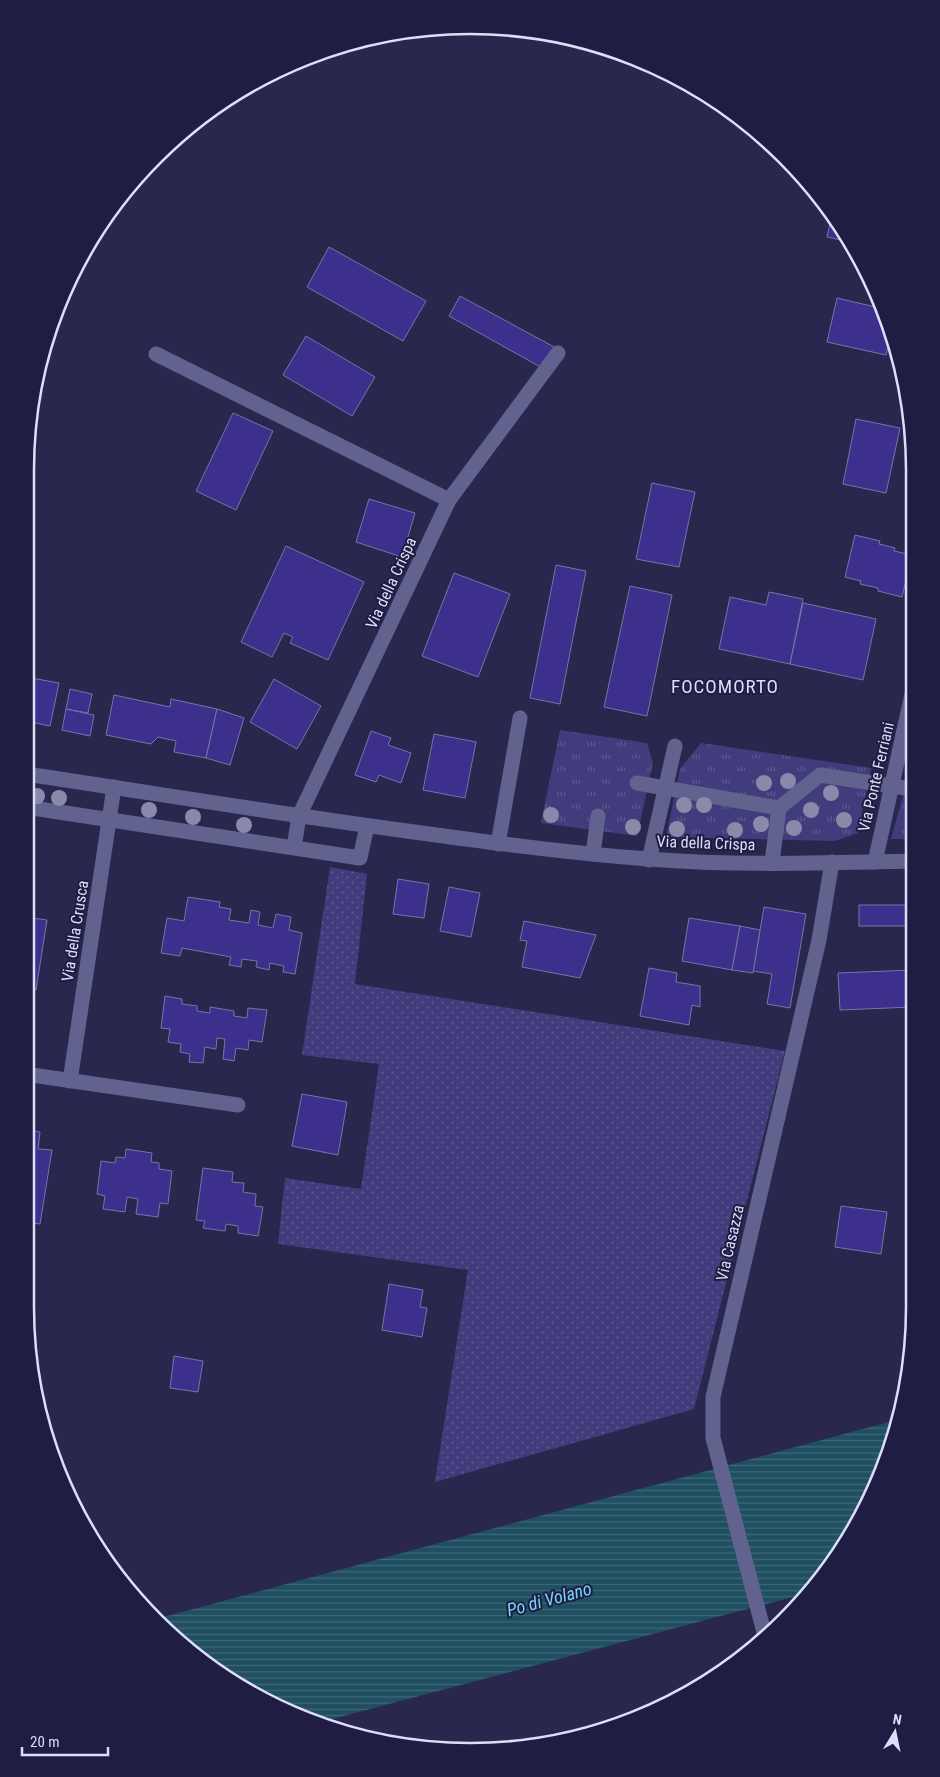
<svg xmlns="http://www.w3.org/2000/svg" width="940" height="1777" font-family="'Roboto Condensed',sans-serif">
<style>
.grass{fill:url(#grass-tufts)}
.park{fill:url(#park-dots)}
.water{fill:url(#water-rules)}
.building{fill:#3d308c;stroke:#7576a4}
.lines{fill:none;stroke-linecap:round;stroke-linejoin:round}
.minor{stroke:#62628f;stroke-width:15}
.tree{fill:#8a89a9}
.labels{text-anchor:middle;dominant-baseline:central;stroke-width:4;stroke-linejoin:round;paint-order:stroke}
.street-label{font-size:16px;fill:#dddff8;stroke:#1f1d43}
.water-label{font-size:18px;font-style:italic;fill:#72d6f9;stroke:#1f1d43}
.quarter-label{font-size:19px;letter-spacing:1px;fill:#dddff8;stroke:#1f1d43}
.rim{fill:none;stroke:#dddff8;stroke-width:2.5}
</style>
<defs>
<pattern id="grass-tufts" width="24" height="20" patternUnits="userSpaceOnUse" patternTransform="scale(1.25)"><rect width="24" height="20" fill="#413d7d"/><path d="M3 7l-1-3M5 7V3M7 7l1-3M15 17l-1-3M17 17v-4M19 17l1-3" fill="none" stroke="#5c5990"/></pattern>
<pattern id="park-dots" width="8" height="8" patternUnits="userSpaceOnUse" patternTransform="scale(1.25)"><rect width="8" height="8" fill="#413d7d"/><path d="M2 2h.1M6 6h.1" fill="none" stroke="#5c5990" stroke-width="1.8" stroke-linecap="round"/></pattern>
<pattern id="water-rules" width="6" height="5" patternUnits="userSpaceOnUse" patternTransform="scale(1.25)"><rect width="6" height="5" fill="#1f4f60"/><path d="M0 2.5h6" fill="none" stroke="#3f6878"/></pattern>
</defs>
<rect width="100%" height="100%" fill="#29274e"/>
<!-- grass -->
<g class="grass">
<polygon points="560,730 647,743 653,763 637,836 541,823"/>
<polygon points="701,743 871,768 858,833 835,841 666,837 680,769"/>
<polygon points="912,764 912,839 891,839"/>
</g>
<!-- park -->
<polygon class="park" points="330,867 367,874 355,984 785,1051 694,1409 435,1482 468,1270 278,1244 285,1178 361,1189 379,1064 302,1055"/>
<!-- water -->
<polygon class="water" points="900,1419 869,1504 804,1594 321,1722 223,1677 160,1618"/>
<!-- building -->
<g class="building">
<polygon points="832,214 840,223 850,242 827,237"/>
<polygon points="329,247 426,301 403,341 307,287"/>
<polygon points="460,296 556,348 544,369 449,316"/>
<polygon points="837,298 884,309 891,335 886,355 827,342"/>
<polygon points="306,336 375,377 352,416 283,375"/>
<polygon points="233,413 273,431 236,510 196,491"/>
<polygon points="856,419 900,428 886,493 843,484"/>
<polygon points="652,483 695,492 679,567 636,559"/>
<polygon points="369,499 415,513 402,557 356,542"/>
<polygon points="855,535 880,541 879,544 895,548 894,551 912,555 902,597 878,591 878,588 860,584 861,581 845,577"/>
<polygon points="286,546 364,582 328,660 290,643 293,637 284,633 272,657 241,642"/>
<polygon points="556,565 586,571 560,704 530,698"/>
<polygon points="454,573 510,594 478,677 422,656"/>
<polygon points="630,586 672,595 647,716 604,707"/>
<polygon points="769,592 803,599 790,664 719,649 730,597 766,605"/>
<polygon points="803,603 876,619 863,680 790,664"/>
<polygon points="26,677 59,683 50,726 26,721"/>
<polygon points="274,679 321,706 297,749 250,722"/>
<polygon points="70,689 92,694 88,713 66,709"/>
<polygon points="114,695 170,707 171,699 217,709 206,758 174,752 176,741 158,737 151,744 106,735"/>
<polygon points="66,709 94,715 90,736 62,730"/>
<polygon points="217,709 244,718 230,765 206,758"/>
<polygon points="371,731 391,738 388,745 411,753 401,783 379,775 376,782 355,775"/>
<polygon points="434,734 476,742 465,798 423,790"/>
<polygon points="398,879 429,884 424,918 393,914"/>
<polygon points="449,887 480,893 471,937 440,931"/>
<polygon points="188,897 220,902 219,907 231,909 229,920 249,923 251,910 260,912 258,925 273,928 276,914 291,917 289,930 302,933 295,974 283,972 284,966 270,963 269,970 256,967 257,961 242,959 241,967 229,965 231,957 182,948 180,956 161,953 167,918 184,921"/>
<rect x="859" y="905" width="54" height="21"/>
<polygon points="764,907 806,914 790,1008 767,1004 772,974 753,971"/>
<polygon points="25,917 47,920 36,990 25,989"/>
<polygon points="689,918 740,926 732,970 682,961"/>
<polygon points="524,921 596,935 580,978 522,967 527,941 520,940"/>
<polygon points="740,926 760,930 753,973 732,970"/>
<polygon points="649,968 677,973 676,982 700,986 700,1007 692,1005 689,1025 640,1016"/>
<polygon points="913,970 913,1007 840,1010 838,973"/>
<polygon points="165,996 182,999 182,1004 197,1006 197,1011 210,1013 210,1007 234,1011 234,1016 247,1018 248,1008 267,1010 262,1042 249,1040 248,1050 236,1048 234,1061 223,1059 225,1039 217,1038 216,1049 205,1047 203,1063 189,1062 190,1054 180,1052 181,1044 168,1042 170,1029 161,1028"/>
<polygon points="302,1094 347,1102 338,1155 292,1146"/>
<polygon points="25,1130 40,1132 38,1149 52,1150 40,1224 25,1222"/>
<polygon points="126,1149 152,1153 151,1162 159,1163 159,1169 172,1171 168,1204 160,1203 158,1217 136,1214 138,1199 127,1197 125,1212 103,1209 105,1196 97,1194 101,1161 115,1163 116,1157 125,1158"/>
<polygon points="203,1168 233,1172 232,1182 244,1183 243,1192 256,1194 255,1206 263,1207 258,1236 238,1233 238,1226 226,1224 225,1231 203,1228 205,1221 196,1220"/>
<polygon points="841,1206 887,1212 881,1254 835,1247"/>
<polygon points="389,1284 423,1290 420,1307 427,1308 422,1337 382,1330"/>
<polygon points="174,1356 203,1361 198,1392 170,1388"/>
</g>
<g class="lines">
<!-- minor -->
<g class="minor">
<polyline points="156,354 449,500"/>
<path d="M26,774c127,19 254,40 381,57 80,11 160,22 241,28 88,7 177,4 265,2"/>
<polyline points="637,783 779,808 772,862"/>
<polyline points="26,807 360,858 367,826"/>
<polyline points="779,808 820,775 905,788"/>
<polyline points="498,844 520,718"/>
<polyline points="294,847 299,816 449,500 558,353"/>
<polyline points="593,854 598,816"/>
<polyline points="649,860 675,746"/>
<polyline points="875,862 912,694"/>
<polyline points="25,1074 238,1105"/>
<polyline points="70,1081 114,787"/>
<polyline points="765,1636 713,1438 713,1397 819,940 832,862"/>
</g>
</g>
<!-- trees -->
<g class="tree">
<circle cx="788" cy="781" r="8"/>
<circle cx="764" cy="783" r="8"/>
<circle cx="831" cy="793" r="8"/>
<circle cx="37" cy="796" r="8"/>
<circle cx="59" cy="798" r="8"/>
<circle cx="684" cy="805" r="8"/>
<circle cx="704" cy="805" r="8"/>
<circle cx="149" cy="810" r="8"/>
<circle cx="811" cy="810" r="8"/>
<circle cx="551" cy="815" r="8"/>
<circle cx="193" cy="817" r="8"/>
<circle cx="844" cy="820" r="8"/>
<circle cx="761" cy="824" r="8"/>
<circle cx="244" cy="825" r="8"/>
<circle cx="633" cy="827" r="8"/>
<circle cx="794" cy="828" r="8"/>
<circle cx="677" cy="829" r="8"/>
<circle cx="735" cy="830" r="8"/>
</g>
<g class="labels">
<!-- street labels -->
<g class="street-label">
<text transform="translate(391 583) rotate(-65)">Via della Crispa</text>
<text transform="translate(876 777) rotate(-77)">Via Ponte Ferriani</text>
<text transform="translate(706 843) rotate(2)">Via della Crispa</text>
<text transform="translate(75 931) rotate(-81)">Via della Crusca</text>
<text transform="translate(730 1243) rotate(-77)">Via Casazza</text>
</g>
<!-- water labels -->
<g class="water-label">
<text transform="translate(549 1599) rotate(-15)">Po di Volano</text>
</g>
<!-- quarter labels -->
<g class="quarter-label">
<text x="725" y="686">FOCOMORTO</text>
</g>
</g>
<!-- crop -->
<path d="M0 0H940V1777H0ZM470 34H470A436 436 0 0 1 906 470V1307A436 436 0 0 1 470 1743H470A436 436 0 0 1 34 1307V470A436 436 0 0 1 470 34Z" fill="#1f1d43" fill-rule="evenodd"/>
<path class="rim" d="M470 34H470A436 436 0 0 1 906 470V1307A436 436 0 0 1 470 1743H470A436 436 0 0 1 34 1307V470A436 436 0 0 1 470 34Z"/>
<!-- north arrow -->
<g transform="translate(895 1732) rotate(10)" stroke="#1f1d43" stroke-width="4" paint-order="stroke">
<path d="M0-4L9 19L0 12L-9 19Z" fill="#dddff8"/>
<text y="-8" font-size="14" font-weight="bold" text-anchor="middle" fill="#dddff8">N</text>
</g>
<!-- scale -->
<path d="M22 1747v8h86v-8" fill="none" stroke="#dddff8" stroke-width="2.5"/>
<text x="30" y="1747" font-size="15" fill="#dddff8" stroke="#1f1d43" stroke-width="4" paint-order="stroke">20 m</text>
</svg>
